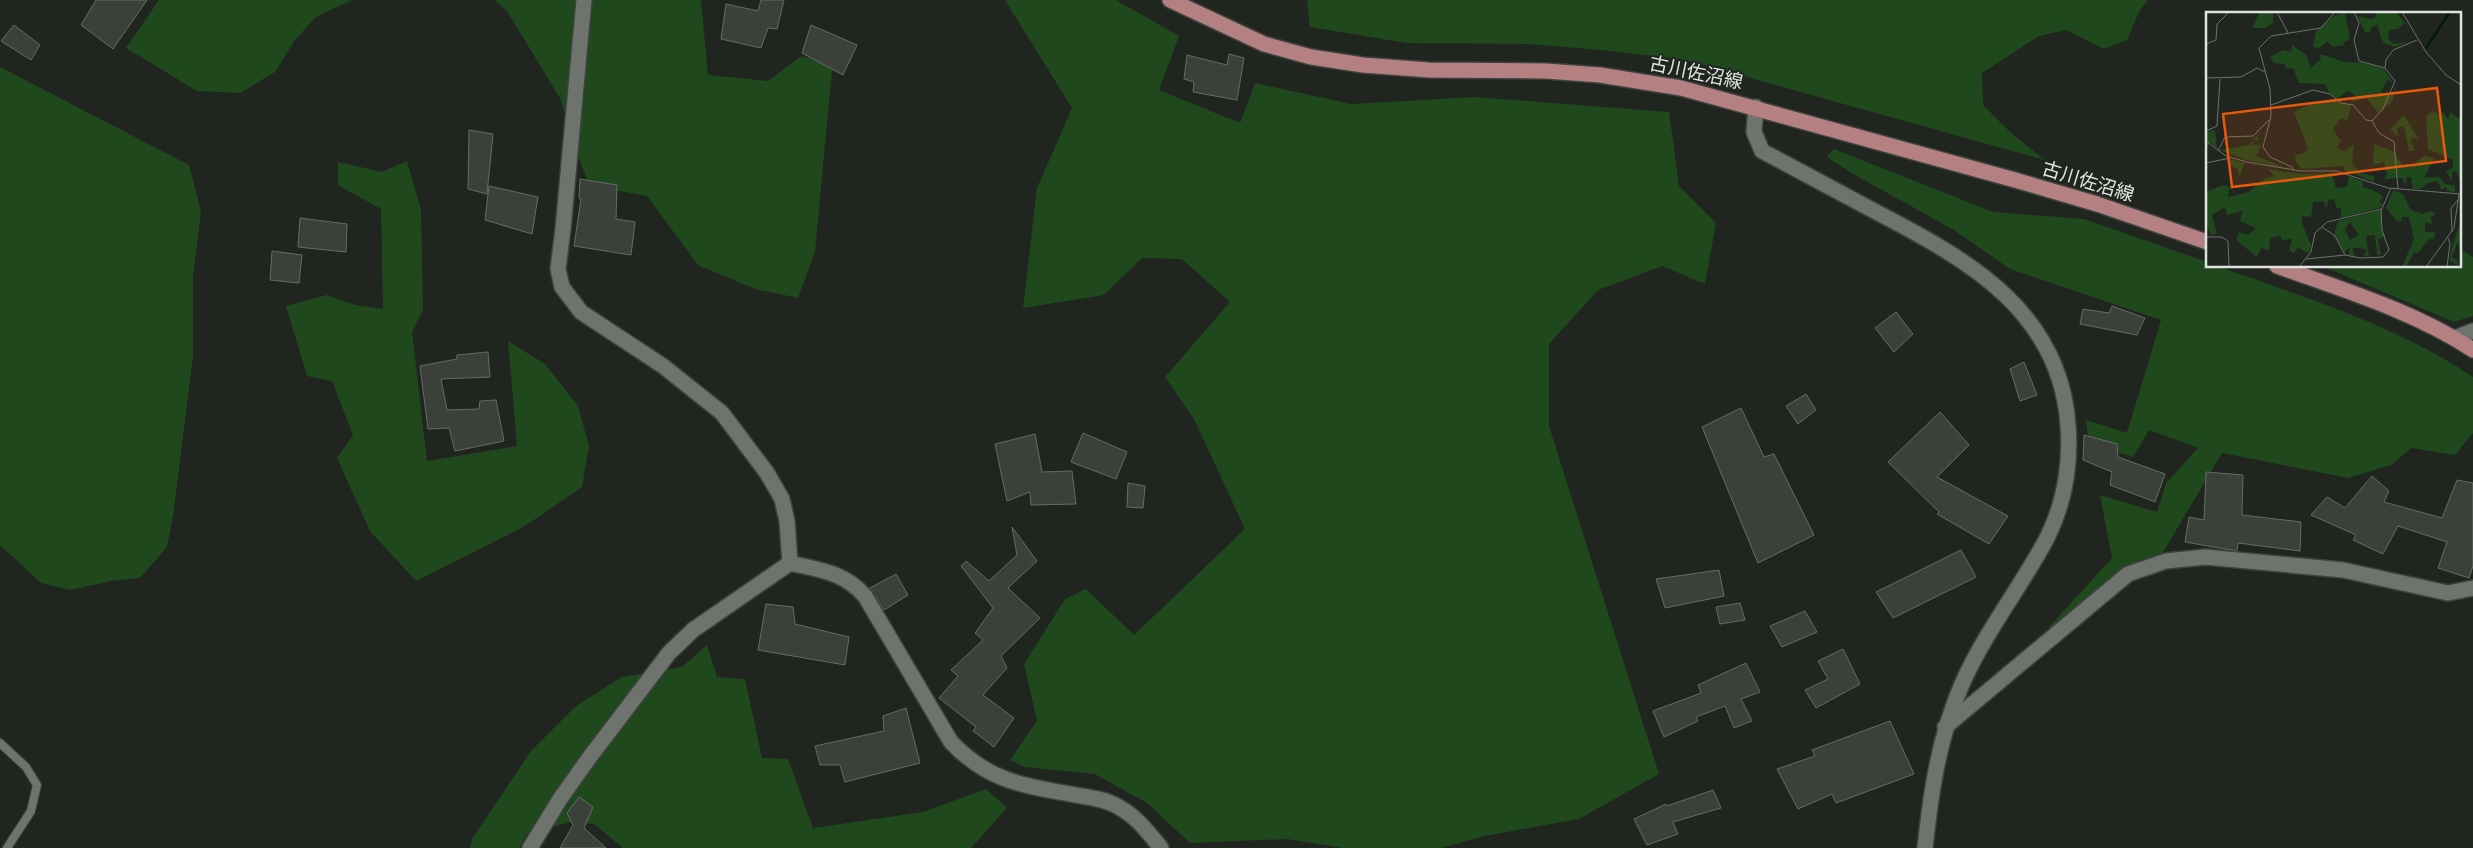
<svg xmlns="http://www.w3.org/2000/svg" width="2473" height="848" font-family="Karla,'Noto Sans JP',sans-serif">
<style>
.green{fill:#20481d}
.building{fill:#3b403a;stroke:#666c65}
.lines{fill:none;stroke-linecap:round;stroke-linejoin:round}
.lane-casing{stroke:#3d423d;stroke-width:10}
.street-casing{stroke:#3d423d;stroke-width:18}
.secondary-casing{stroke:#3d423d;stroke-width:18}
.primary-casing{stroke:#3d423d;stroke-width:18}
.lane{stroke:#6e746d;stroke-width:8}
.street{stroke:#6e746d;stroke-width:15}
.secondary{stroke:#6e746d;stroke-width:15}
.primary{stroke:#b48081;stroke-width:15}
.labels{text-anchor:middle;dominant-baseline:central;stroke-width:4;stroke-linejoin:round;paint-order:stroke}
.street-label{font-size:19px;fill:#e0e4e0;stroke:#202520}
.inset-river{fill:none;stroke:#001a00;stroke-width:2.5}
.inset-road{fill:none;stroke:#6d716d;stroke-width:1}
.view{fill:#e8590c;fill-opacity:0.15;stroke:#e8590c;stroke-width:2.5}
.inset-edge{fill:none;stroke:#e0e4e0;stroke-width:2.5}
</style>
<rect width="100%" height="100%" fill="#202520"/>
<!-- green -->
<g class="green">
<polygon points="159,0 352,0 316,17 295,40 275,72 240,93 197,91 126,48"/>
<polygon points="495,0 701,0 708,75 768,81 800,57 833,59 815,252 798,298 755,289 698,265 647,196 590,186 573,144 561,100 507,11"/>
<polygon points="1005,0 1116,0 1179,36 1159,90 1240,123 1255,83 1351,104 1475,97 1669,112 1679,186 1716,223 1705,284 1662,266 1598,290 1549,344 1549,426 1659,774 1579,819 1485,836 1441,848 1343,848 1287,839 1190,843 1147,803 1095,774 1025,767 1010,760 1037,721 1024,664 1065,599 1086,589 1134,635 1245,529 1194,419 1165,377 1230,302 1182,259 1142,258 1104,295 1023,308 1037,188 1072,108"/>
<polygon points="1307,0 2148,0 2139,12 2127,40 2104,49 2066,30 2039,36 1982,73 1983,105 2011,133 2045,160 1686,60 1602,50 1527,44 1407,43 1310,27"/>
<polygon points="0,67 189,165 201,212 193,276 193,355 174,510 167,547 140,578 111,581 70,590 41,583 0,545"/>
<path d="M1834,149l159,63 91,7 123,43v4h10c84,30 183,61 256,111v56l-18,22 -44,-7 -20,17 -43,13 -126,-25 -60,101 -36,13 -75,62 -2,-2 63,-69 -12,-63 57,17 9,-29 32,-35 -49,-18 -16,27 -44,-14 -3,-23 41,13 34,-113 -151,-51 -56,-39 -101,-56 -26,-17z"/>
<polygon points="407,161 421,210 423,310 412,332 427,461 517,446 508,341 545,364 578,406 589,446 582,487 525,526 416,581 370,531 337,458 353,435 332,381 307,376 286,306 327,295 355,305 383,309 381,209 338,185 338,162 382,172"/>
<polygon points="2459,249 2473,257 2473,316 2454,322 2322,266 2459,266"/>
<polygon points="707,645 717,677 745,679 762,758 788,759 813,828 923,812 986,789 1007,808 971,848 623,848 594,824 571,822 527,834 519,848 470,848 472,839 531,751 576,706 622,677 682,667"/>
</g>
<!-- building -->
<g class="building">
<polygon points="96,0 147,0 113,49 81,25"/>
<polygon points="761,0 784,0 777,29 768,28 761,48 721,39 726,4 758,11"/>
<polygon points="14,25 40,45 31,60 1,41"/>
<polygon points="811,25 857,45 843,75 802,53"/>
<polygon points="1229,54 1244,58 1237,100 1193,92 1194,82 1184,79 1187,55 1227,65"/>
<polygon points="469,130 493,134 487,194 468,189"/>
<polygon points="580,179 617,185 616,219 635,222 631,255 574,246 581,199 579,198"/>
<polygon points="489,186 538,197 532,234 485,220"/>
<polygon points="300,218 347,224 346,252 298,247"/>
<polygon points="272,251 302,255 299,283 270,280"/>
<polygon points="2112,306 2145,318 2137,335 2080,324 2083,309 2109,313"/>
<polygon points="1896,312 1913,334 1894,352 1875,328"/>
<polygon points="488,352 490,377 441,379 447,410 479,409 480,401 496,400 504,441 455,451 449,428 428,429 420,366 457,359 457,355"/>
<polygon points="2024,362 2037,395 2020,401 2010,369"/>
<polygon points="1806,394 1816,410 1798,424 1786,406"/>
<polygon points="1741,408 1764,457 1774,454 1814,535 1758,563 1702,427"/>
<polygon points="1940,412 1969,445 1937,477 2008,516 1989,544 1937,514 1939,512 1888,462"/>
<polygon points="1083,433 1127,452 1116,479 1071,462"/>
<polygon points="1035,434 1042,472 1072,471 1076,504 1031,505 1030,492 1007,501 995,444"/>
<polygon points="2084,435 2117,444 2118,457 2165,474 2155,502 2110,485 2112,472 2083,460"/>
<polygon points="2206,472 2243,475 2242,515 2301,522 2300,551 2238,543 2237,551 2185,542 2189,517 2204,520"/>
<polygon points="2372,476 2389,491 2384,502 2442,518 2457,480 2473,483 2473,566 2469,578 2438,568 2447,542 2398,526 2383,554 2353,540 2356,535 2311,515 2327,497 2345,508"/>
<polygon points="1128,483 1145,486 1143,508 1127,507"/>
<polygon points="1012,527 1037,561 1008,588 1040,618 1001,656 1007,668 983,695 1014,718 994,747 973,731 976,727 939,698 958,676 951,670 983,640 975,633 993,608 961,566 966,561 989,581 1017,555"/>
<polygon points="1961,550 1976,577 1893,618 1876,592"/>
<polygon points="1719,570 1724,596 1665,608 1656,579"/>
<polygon points="896,574 908,595 884,610 870,588"/>
<polygon points="1740,603 1745,620 1720,624 1716,607"/>
<polygon points="766,604 793,607 795,624 849,637 845,665 758,650"/>
<polygon points="1805,611 1817,632 1782,647 1770,626"/>
<polygon points="1843,649 1860,684 1816,708 1805,690 1828,679 1818,661"/>
<polygon points="1746,663 1760,692 1741,699 1752,721 1734,728 1725,706 1696,717 1698,721 1664,737 1653,711 1701,693 1698,685"/>
<polygon points="906,708 920,763 845,782 840,765 820,765 815,746 884,731 883,716"/>
<polygon points="1890,721 1914,774 1836,803 1832,794 1798,809 1777,769 1815,756 1812,750"/>
<polygon points="1713,790 1721,808 1673,822 1678,834 1647,845 1634,819 1666,804 1667,806"/>
<polygon points="579,797 593,807 584,828 606,848 560,848 573,825 567,813"/>
</g>
<g class="lines">
<defs>
<polyline id="lane" points="0,743 26,767 37,785 31,811 7,848"/>
<g id="street">
<polyline points="584,0 563,229 558,269 562,287 581,312 663,366 722,413 767,473 782,499 787,521 790,563"/>
<polyline points="2455,338 2473,331"/>
<polyline points="1945,727 2128,574 2166,561 2205,557 2343,570 2448,593 2473,588"/>
<path d="M530,848l30,-49 29,-41 80,-105 24,-23 97,-67c30,7 54,9 75,33l86,146c36,38 69,43 119,52 16,3 33,4 47,12 19,10 31,26 44,42"/>
</g>
<path id="secondary" d="M1756,107l-2,25 8,19c39,21 78,42 118,63 90,47 180,98 188,211 3,40 -3,77 -21,113 -26,49 -62,94 -85,146 -23,53 -31,107 -37,164"/>
<g id="primary">
<polyline points="1170,0 1264,44 1311,57 1363,65 1429,70 1546,71 1600,75 1681,88 2015,180 2097,204 2207,242"/>
<path d="M2277,266c66,24 137,45 196,84"/>
</g>
</defs>
<!-- lane casing -->
<use href="#lane" class="lane-casing"/>
<!-- street casing -->
<use href="#street" class="street-casing"/>
<!-- secondary casing -->
<use href="#secondary" class="secondary-casing"/>
<!-- primary casing -->
<use href="#primary" class="primary-casing"/>
<!-- lane -->
<use href="#lane" class="lane"/>
<!-- street -->
<use href="#street" class="street"/>
<!-- secondary -->
<use href="#secondary" class="secondary"/>
<!-- primary -->
<use href="#primary" class="primary"/>
</g>
<g class="labels">
<!-- street labels -->
<g class="street-label">
<text transform="translate(1696 73) rotate(12)">古川佐沼線</text>
<text transform="translate(2088 182) rotate(17)">古川佐沼線</text>
</g>
</g>
<!-- overview -->
<g transform="translate(2206 12)">
<rect width="255" height="255" fill="#202520"/>
<path d="M54,0h13v11l-7,5h-14zM139,0l5,27 -7,3 2,5 -3,-2 -9,2 -6,-6 -8,7 -6,-1 3,-16 18,-15zM170,0h19l7,7 3,4 -7,6 -9,1 -1,9 6,5 13,-2 -12,5 -12,-4 -6,-18 -5,2 -3,6 -4,-1 -8,-16 14,3 5,-2zM86,33l14,10 5,13 10,-9 -1,-4h4l20,7 20,1 20,6 9,13 -6,-2 -6,13 10,2 6,-10 -5,17 -14,11 -11,-15 -17,4 5,-6 -7,-5 -11,8 -9,-8 -3,-7 -26,-1 -6,-15 -6,1 -3,-5 -10,-1 -4,-6 14,-7 7,2zM128,89l17,5 -4,15 -6,-3 -8,11 8,12 -4,7 7,3 10,-6 -2,18 8,10 14,3v6l-30,-12 1,-4 -44,3 -6,-9 1,-5 9,-2 3,-5 -14,-36 21,-10zM227,99l8,4 2,-3 5,7 2,-7 11,8v62l-5,-11 -4,1v8l-6,-8 7,-5v-7l-25,-11 -2,-33zM198,103l14,23 -8,1 5,12h-6l-5,-25 -7,2 1,9 -8,-8zM56,117l-4,6 1,6 -5,-1 -2,5h9l-5,11 30,12 -40,-8 -26,-10 29,-5zM9,118l2,18 -7,-6 -4,8v-18zM168,132l19,7 11,16h6l14,-11 10,2 -10,20 15,-1 6,7 10,2v6l-8,-1 -1,-4 -5,3 -3,-9 -10,2 -8,6h-7l-2,-12h-4l-2,8 -3,-7 -18,1 3,-5 -3,-12 -11,3zM25,147l14,4 -6,14 -1,-8 -9,-4zM62,157l32,5 32,-1 4,15 11,-1 2,-11 14,6v5l14,5 6,5 -4,5 4,2 -4,4 -38,10v-9l-4,-1 -3,-9 -6,1 -1,8 -4,-7 -10,1 -2,15 -8,-1 -2,5 10,24 -2,9 -11,-7 -4,6 -5,-3 3,-11 -10,1 -2,-5 -10,4 -1,11 -8,-2 -4,9 -21,-17 3,-8 9,3 8,-7 -16,-7 3,-10 -16,4 -2,-8 -13,8 5,19 -6,1 -5,-10v-33l17,-7 7,2 -2,10 21,-5 13,-12 12,-4zM187,178l10,4 7,15 13,5 7,-3 6,3 -5,3 1,7 -7,-2v10h10l-1,7 -4,-1 -12,15 -4,-1 -8,15h-4l12,-28 -5,-22h-7l-1,4h-4l-11,-13zM175,198v19l4,7 -7,3 3,16h-4l-2,-20 -9,1 3,20h-6l4,-6 -7,-2h-7v6l5,3 -9,-2 1,-9 -5,7 -11,-19 4,-13zM144,210l9,13 -9,5 -5,-11zM255,209v36l-3,-15 -6,15 6,4 -1,4 -7,-4 1,-11z" fill="#20481d" fill-rule="evenodd"/>
<path class="inset-river" d="M220,36l24,-36"/>
<path class="inset-road" d="M71,0l11,21M148,0l5,11 -5,17 5,21 26,7 10,13 -12,28 -11,12M196,0l24,40 20,23 15,10M0,32l10,-4 1,-16 12,-12M179,56l1,-8 7,-10 24,-10M0,66l35,-1 16,-9 8,4M65,93l42,-15 17,4 11,9 12,2 13,15 6,1M166,109l7,12 15,9 4,47M0,119l11,-5 3,-47M0,129l20,15 21,6 53,9h36l52,17 73,6M12,139l7,-14 28,-1 16,-16M0,151l24,-5M87,158l-1,-3 -22,-10 -7,-10 8,-31 -1,-27 -11,-41 12,-12 50,-8 14,-16M116,215l13,9 10,19M246,220l-1,-24 7,-8M0,225h16l6,4 1,26M100,247l39,-4 15,3 23,-1 6,-7 -7,-20 -1,-19 10,-23M93,255l12,-15 4,-19 12,-11 55,-13M220,255l28,-39 5,-34M241,255l3,-24 -2,-5"/>
<path class="view" d="M231,76l9,73 -214,26 -9,-73z"/>
<rect width="255" height="255" class="inset-edge"/>
</g>
</svg>
